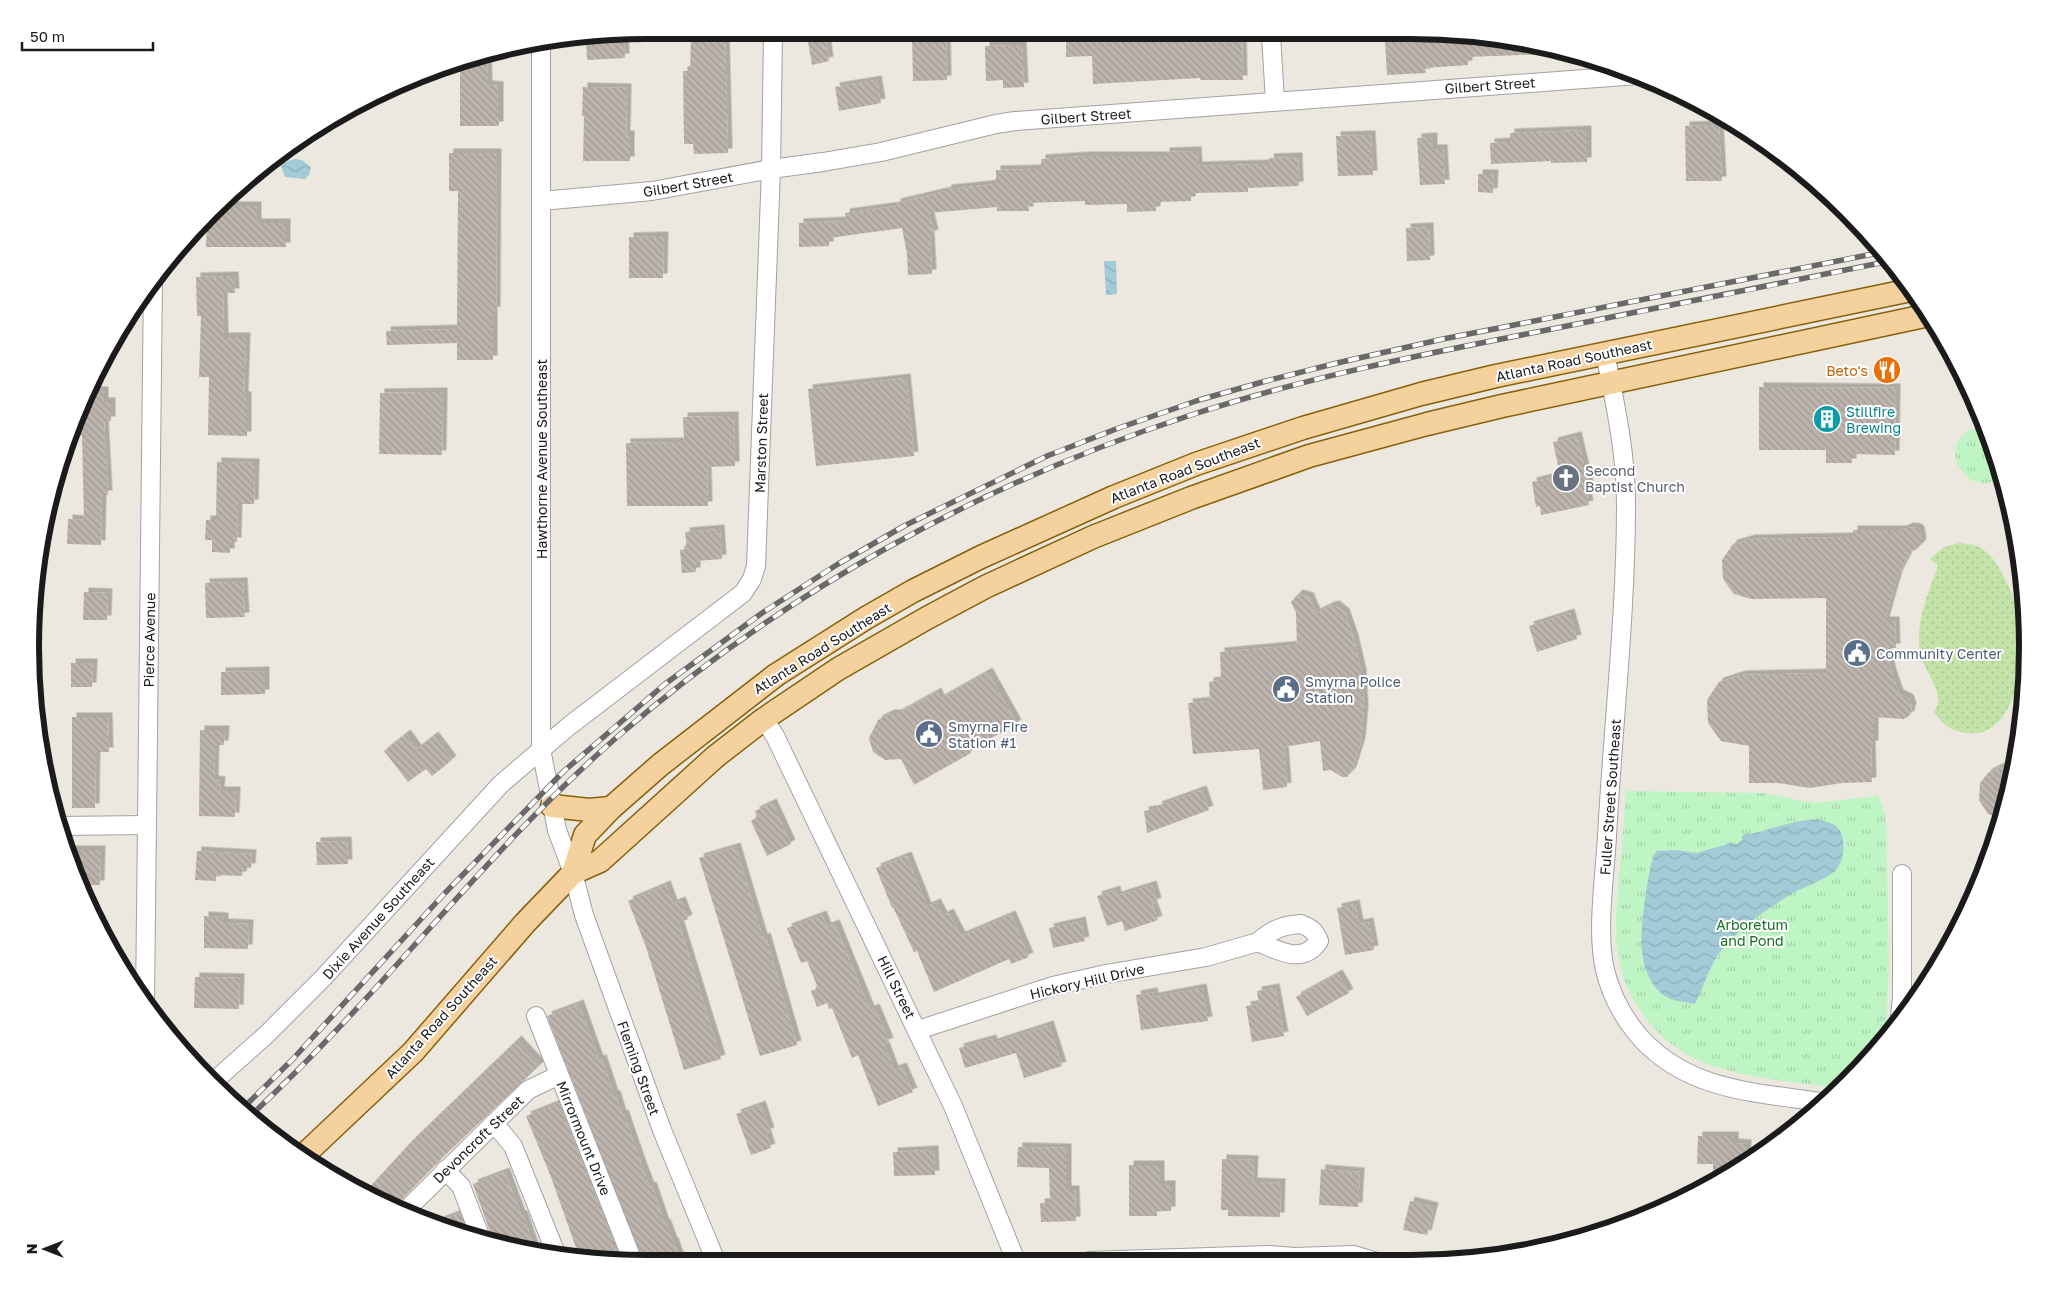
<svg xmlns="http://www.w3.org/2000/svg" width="2058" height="1294" font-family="'Golos Text',sans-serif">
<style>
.grass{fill:url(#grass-dots)}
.park{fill:url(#park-tufts)}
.water{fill:url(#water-waves)}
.building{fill:url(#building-back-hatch);filter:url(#shadow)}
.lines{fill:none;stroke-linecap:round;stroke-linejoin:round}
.minor-casing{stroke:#a2a2a2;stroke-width:20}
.major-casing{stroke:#87610a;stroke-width:25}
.minor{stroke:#fff;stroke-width:18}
.major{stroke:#f5d19d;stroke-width:22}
.rail-casing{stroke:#696969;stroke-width:5.5}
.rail{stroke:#fff;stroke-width:4;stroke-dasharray:11;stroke-linecap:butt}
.labels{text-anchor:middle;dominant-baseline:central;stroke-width:4;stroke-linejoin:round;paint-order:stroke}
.street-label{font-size:14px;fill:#1b1b1b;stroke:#fff}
.food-label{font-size:14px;fill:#c56008;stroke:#fff;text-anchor:end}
.culture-label{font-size:14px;fill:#0d838f;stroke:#fff;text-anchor:start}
.worship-label{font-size:14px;fill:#5b616d;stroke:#fff;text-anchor:start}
.service-label{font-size:14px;fill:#4e5e75;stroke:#fff;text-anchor:start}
.park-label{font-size:14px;fill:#126f1d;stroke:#fff}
.rim{fill:none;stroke:#1b1b1b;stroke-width:6}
</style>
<defs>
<pattern id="grass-dots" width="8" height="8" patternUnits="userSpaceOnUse" patternTransform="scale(1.25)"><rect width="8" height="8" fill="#c4e3a9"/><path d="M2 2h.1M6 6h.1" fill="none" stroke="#a8c291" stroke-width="1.8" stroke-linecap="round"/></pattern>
<pattern id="park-tufts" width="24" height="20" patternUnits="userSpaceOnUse" patternTransform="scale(1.25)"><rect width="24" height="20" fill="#bff4c4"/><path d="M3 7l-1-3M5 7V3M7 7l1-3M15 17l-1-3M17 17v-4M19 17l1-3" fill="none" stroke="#a4d1a8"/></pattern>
<pattern id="water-waves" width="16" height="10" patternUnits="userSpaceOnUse" patternTransform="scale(1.25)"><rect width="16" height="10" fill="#a3cad7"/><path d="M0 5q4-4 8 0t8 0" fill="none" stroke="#8cadb8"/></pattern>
<pattern id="building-back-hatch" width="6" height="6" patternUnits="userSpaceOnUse" patternTransform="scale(1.25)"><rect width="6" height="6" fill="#bcb4ad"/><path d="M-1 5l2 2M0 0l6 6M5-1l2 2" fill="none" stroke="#a19a94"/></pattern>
<filter id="shadow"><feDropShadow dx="4.5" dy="-4.5" stdDeviation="0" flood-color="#0004"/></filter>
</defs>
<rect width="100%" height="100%" fill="#ece8e0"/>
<!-- grass -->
<path class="grass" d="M1959,543c5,1 13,1 18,3 14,6 23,22 29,35 12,24 19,50 16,77 -3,30 -17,80 -54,75 -18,-2 -23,-7 -34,-21 14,-18 -11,-40 -14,-60 -5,-30 8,-58 18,-86l-8,-7 14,-12z"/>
<!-- park -->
<g class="park">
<path d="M1982,426h3l10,23 7,26c-33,31 -75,-37 -20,-49z"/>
<path d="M1626,791l138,2 49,10 65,-7 8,20 3,147 -3,75 -51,50c-41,-6 -83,-9 -122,-22 -45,-14 -83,-55 -93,-102 -7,-28 -3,-58 -1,-86 3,-29 5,-58 7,-87z"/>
</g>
<!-- water -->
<g class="water">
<polygon points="295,159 302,160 311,167 309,175 305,179 285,177 281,166 285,162"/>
<polygon points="1104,261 1116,261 1117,294 1106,295"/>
<path d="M1817,819c7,2 16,4 21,9 9,11 6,34 -3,43 -7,7 -33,17 -44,23 -26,17 -55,35 -73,61 -10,15 -15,33 -23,49 -10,-2 -25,-3 -33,-10 -27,-24 -21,-64 -17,-95 3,-17 4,-33 11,-48l19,-1 22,3 34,-10 6,1 5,-4v-4l4,-3 4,1c23,-5 44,-14 67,-15z"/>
</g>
<!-- building -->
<g class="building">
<polygon points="586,35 624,35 625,58 587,60"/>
<polygon points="691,35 725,35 728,153 694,154 693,144 684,144 683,71 690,71"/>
<polygon points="912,35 946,35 947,80 913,81"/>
<polygon points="1066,35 1127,35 1127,40 1199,38 1199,35 1242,35 1243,80 1200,80 1200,78 1093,84 1092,56 1066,57"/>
<polygon points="1405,35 1491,35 1549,51 1549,54 1468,57 1468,65 1425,68 1426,73 1387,75 1385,41 1405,40"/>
<polygon points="826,38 829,61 812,65 808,42"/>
<polygon points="1022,45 1024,87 1003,88 1003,80 986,81 985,46"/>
<polygon points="487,54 488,85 499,86 499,126 460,126 460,60"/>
<polygon points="877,80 881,103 839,111 835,87"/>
<polygon points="583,87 627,88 626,135 630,135 630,161 583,161 584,116 582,116"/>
<polygon points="1719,125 1722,181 1686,181 1685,126"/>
<polygon points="1587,130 1587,162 1551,163 1551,161 1491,164 1490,143 1510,142 1510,133"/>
<polygon points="1371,135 1373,175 1338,176 1336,136"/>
<polygon points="1433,137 1433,149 1443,149 1445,184 1420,185 1417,138"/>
<polygon points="1197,151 1198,166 1270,164 1269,158 1298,157 1299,186 1248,188 1248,192 1191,193 1191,201 1156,202 1156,211 1127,212 1127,204 1085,205 1085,201 1028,203 1029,211 997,211 997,207 929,213 934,234 930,235 932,274 908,275 907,254 902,228 829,238 829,246 799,247 799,223 846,221 845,213 896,206 896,203 947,191 947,189 996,184 996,170 1041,169 1041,159 1085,156 1165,156 1165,152"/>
<polygon points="449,153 497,153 496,311 493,311 493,360 457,360 457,343 387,345 386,331 457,329 458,191 449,191"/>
<polygon points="1478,174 1494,174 1493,193 1478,192"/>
<polygon points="216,206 257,206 257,223 286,223 286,247 206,247 207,221 212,221 212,209"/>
<polygon points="1429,227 1430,260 1407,261 1406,228"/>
<polygon points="664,236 663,278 629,278 629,237"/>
<polygon points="234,276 235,293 223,293 224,337 246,337 244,396 247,396 247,436 208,435 209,377 199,377 201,316 197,316 196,277"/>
<polygon points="906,378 914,456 816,466 808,389"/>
<polygon points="1759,387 1896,388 1895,455 1852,454 1852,463 1826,463 1826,450 1759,450"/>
<polygon points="89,391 104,391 104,402 111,402 111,421 104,421 108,495 102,495 101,545 67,544 68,519 84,520 82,435 69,436"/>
<polygon points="443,392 442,455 379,454 380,393"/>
<polygon points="734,416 735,466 707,467 708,506 627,506 626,443 684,442 683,417"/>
<polygon points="1577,436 1591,494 1587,495 1589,505 1541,515 1540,506 1536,507 1532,482 1560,475 1553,442"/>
<polygon points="217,462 255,463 254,504 238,504 237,542 230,542 230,553 212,552 212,540 205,540 206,520 216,520"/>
<polygon points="1909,527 1917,528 1920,531 1922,543 1917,549 1910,552 1898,575 1885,621 1895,621 1896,648 1886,648 1892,674 1899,694 1909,699 1912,707 1910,715 1904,719 1874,717 1874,745 1871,745 1872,782 1842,783 1810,788 1778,783 1749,783 1749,746 1721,741 1708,723 1707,700 1719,682 1741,675 1826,673 1826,598 1751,599 1734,594 1723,579 1722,560 1733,544 1751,539 1853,537 1853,530 1902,530"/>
<polygon points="720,529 722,559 696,561 696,572 682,573 680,550 687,549 685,532"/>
<polygon points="243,582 245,617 206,618 205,583"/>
<polygon points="84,592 108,593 107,620 83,620"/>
<polygon points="1298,594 1309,597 1316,613 1330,606 1335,605 1345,613 1354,639 1362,674 1364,710 1361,742 1352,771 1347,777 1342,777 1331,770 1323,771 1320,741 1284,747 1287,787 1263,790 1259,749 1193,754 1188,703 1210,701 1209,682 1221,680 1220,652 1297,645 1296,613 1291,602"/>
<polygon points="1570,613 1577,639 1537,652 1529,626"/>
<polygon points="71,663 93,663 92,687 71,687"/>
<polygon points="265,671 265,694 221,695 221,672"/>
<polygon points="988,672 1017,724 969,750 971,753 914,785 901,759 885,760 873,752 869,738 878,720 890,714 897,714 937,692 940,699"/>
<polygon points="72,717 108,717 109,752 96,752 95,808 72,808"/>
<polygon points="200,730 225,730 224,745 215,745 214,780 221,781 220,791 236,791 235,817 199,816"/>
<polygon points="406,734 417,749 434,736 452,760 432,776 426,769 408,782 384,751"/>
<polygon points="2000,767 2013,767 2007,807 2002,819 1988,814 1979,800 1980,783 1988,773"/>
<polygon points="1202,790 1209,810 1147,833 1144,811 1159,809 1157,806"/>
<polygon points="772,803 791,844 767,856 751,821 757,817 755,811"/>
<polygon points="347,841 348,864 317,865 316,842"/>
<polygon points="736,847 763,938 766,937 797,1045 760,1056 699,858"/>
<polygon points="67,850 101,850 100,885 80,885"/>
<polygon points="197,851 252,854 251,868 243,868 242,876 216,875 216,881 195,880"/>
<polygon points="907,856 927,907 936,903 943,916 949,913 961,936 1011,915 1029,957 1011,964 1009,959 934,992 917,951 914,952 893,907 892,908 876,868"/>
<polygon points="666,885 673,904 681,901 688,919 679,923 721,1059 684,1070 646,947 628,901"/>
<polygon points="1152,885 1157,902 1152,904 1158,920 1125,931 1122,921 1107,926 1097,896 1116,890 1117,896"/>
<polygon points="1355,904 1359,924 1369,922 1374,950 1345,955 1337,908"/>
<polygon points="822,915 827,927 835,924 870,1010 875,1008 889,1042 884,1044 894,1070 902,1067 913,1092 878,1106 858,1055 852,1058 832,1008 829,1009 827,1003 817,1007 811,991 818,988 807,961 801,963 787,928"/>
<polygon points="204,916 224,917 224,923 249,924 248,949 204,948"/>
<polygon points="1081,921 1085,941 1053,948 1049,928"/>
<polygon points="1338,974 1349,993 1307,1016 1296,997"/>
<polygon points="195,977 240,978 239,1009 194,1008"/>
<polygon points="1202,988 1208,1021 1141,1030 1136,995 1153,992 1154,997"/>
<polygon points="1275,988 1284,1036 1252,1042 1246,1006 1259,1004 1257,991"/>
<polygon points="579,1004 599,1060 602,1059 614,1095 616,1095 622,1115 624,1114 643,1169 650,1187 652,1186 665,1224 666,1223 673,1242 674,1242 680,1259 642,1259 547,1016"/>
<polygon points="1049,1025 1062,1066 1024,1078 1016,1053 965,1068 959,1048 992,1039 993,1043"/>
<polygon points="517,1040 540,1065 442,1158 394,1207 366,1191 412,1141"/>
<polygon points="559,1103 621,1259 580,1259 551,1177 526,1116"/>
<polygon points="761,1105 770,1132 766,1133 771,1148 751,1155 736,1114"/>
<polygon points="1698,1136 1734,1136 1734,1143 1747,1144 1746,1162 1713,1182 1713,1164 1697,1164"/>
<polygon points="1018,1147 1067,1148 1067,1190 1075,1190 1076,1221 1041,1222 1040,1203 1050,1203 1049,1168 1017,1167"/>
<polygon points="934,1150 935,1175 894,1176 893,1152"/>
<polygon points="1222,1159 1254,1160 1253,1182 1281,1183 1280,1217 1228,1216 1228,1210 1221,1210"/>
<polygon points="1129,1165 1160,1165 1160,1185 1171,1185 1171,1211 1157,1211 1157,1216 1129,1216"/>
<polygon points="1321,1169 1360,1172 1358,1207 1319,1205"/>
<polygon points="505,1172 521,1215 523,1215 535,1250 490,1238 490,1232 473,1184"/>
<polygon points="1410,1201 1434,1207 1427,1235 1403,1230"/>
<polygon points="460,1213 467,1232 434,1223"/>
</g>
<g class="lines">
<defs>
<g id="minor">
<polyline points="1271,35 1275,101"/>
<polyline points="541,41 541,749 557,830 573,873 584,915 662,1130 715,1259"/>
<polyline points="541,201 652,191 771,169 823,162 881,152 996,124 1015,121 1638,75"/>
<path d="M1605,353c10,50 21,100 21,151 0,111 -13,221 -19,332 -2,40 -11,95 -2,134 5,21 16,43 29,60 47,60 118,62 187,72"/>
<polyline points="764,719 775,736 953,1106 1016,1261"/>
<polyline points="58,826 147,825"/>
<path d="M1301,924c10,4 14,7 18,17 -16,24 -40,10 -61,1 13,-12 25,-17 43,-18z"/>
<polyline points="145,1003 153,278"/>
<polyline points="536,1016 632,1259"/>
<polyline points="1899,1024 1902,998 1902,874"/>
<polyline points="918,1030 1053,986 1106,974 1206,957 1258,942"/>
<polyline points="211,1084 266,1035 324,977 501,784 569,726 743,593 752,579 756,566 771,169 773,35"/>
<polyline points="494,1123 513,1146 557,1256"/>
<polyline points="445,1170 461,1186 480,1236"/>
<polyline points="403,1213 528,1090 559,1075"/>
<polyline points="1089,1261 1269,1255 1294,1257 1354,1255 1377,1262"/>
</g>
<g id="major">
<polyline points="552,806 589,810 611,808"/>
<polyline points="573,873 585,835 611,808 660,765 776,675 866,618 913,591 981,557 1114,497 1196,464 1303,428 1421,394 1496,376 1911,290"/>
<polyline points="304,1155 413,1052 525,923 573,873 600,861 715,757 764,719 838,669 927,618 985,587 1093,537 1191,498 1309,456 1427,424 1502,406 1929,315"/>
</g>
</defs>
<!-- minor casing -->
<use href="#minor" class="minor-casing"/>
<!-- major casing -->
<use href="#major" class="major-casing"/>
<!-- minor -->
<use href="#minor" class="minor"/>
<!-- major -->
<use href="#major" class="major"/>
<defs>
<g id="rail">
<polyline points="241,1110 292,1060 445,893 564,771 665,684 762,613 838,564 904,526 1047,456 1116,429 1199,400 1266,381 1337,363 1443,339 1883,252"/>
<path d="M249,1117c130,-119 234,-263 367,-379 165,-144 364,-254 572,-322 116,-38 235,-62 354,-85 116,-23 232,-46 348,-70"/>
</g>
</defs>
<!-- rail casing -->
<use href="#rail" class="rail-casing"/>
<!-- rail -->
<use href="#rail" class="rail"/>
</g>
<!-- icons -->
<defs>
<symbol id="restaurant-disc" viewBox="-11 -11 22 22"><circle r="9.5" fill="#e8710a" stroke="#fff"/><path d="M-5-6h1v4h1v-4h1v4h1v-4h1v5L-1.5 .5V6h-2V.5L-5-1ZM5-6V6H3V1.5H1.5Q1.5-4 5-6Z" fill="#fff"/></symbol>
<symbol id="building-disc" viewBox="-11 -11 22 22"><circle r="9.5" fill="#0f9aa8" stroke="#fff"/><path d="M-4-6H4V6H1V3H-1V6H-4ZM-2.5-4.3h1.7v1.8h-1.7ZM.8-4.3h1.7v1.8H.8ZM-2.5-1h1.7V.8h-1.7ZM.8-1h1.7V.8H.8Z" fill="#fff"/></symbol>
<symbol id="church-disc" viewBox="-11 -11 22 22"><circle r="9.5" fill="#6b7280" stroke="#fff"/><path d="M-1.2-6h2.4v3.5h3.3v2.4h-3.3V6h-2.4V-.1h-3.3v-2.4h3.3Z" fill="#fff"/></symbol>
<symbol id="civic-disc" viewBox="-11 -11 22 22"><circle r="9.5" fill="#5c6f8a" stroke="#fff"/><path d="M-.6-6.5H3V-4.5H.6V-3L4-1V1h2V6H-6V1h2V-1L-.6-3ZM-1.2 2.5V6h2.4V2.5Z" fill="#fff"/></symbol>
</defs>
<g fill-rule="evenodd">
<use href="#restaurant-disc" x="1871" y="354" width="32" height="32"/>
<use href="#building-disc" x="1811" y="403" width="32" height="32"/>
<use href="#church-disc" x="1550" y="462" width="32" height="32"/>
<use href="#civic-disc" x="1841" y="637" width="32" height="32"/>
<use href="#civic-disc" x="1270" y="673" width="32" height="32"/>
<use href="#civic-disc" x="913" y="718" width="32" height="32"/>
</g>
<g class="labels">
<!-- street labels -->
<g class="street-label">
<text transform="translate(1490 85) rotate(-4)">Gilbert Street</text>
<text transform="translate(1086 116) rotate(-4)">Gilbert Street</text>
<text transform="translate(688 184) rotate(-10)">Gilbert Street</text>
<text transform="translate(1574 360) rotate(-12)">Atlanta Road Southeast</text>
<text transform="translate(761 443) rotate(-88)">Marston Street</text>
<text transform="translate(541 459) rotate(-90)">Hawthorne Avenue Southeast</text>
<text transform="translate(1185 470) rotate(-21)">Atlanta Road Southeast</text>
<text transform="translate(149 640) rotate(-89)">Pierce Avenue</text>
<text transform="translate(822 648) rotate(-32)">Atlanta Road Southeast</text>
<text transform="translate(1610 797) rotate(-86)">Fuller Street Southeast</text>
<text transform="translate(378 918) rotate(-48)">Dixie Avenue Southeast</text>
<text transform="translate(1087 981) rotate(-13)">Hickory Hill Drive</text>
<text transform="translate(897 987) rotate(64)">Hill Street</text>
<text transform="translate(441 1017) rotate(-48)">Atlanta Road Southeast</text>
<text transform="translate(639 1068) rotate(70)">Fleming Street</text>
<text transform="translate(584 1138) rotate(68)">Mirrormount Drive</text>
<text transform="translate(478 1139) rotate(-44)">Devoncroft Street</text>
</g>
<!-- food labels -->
<g class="food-label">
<text x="1868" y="370">Beto's</text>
</g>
<!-- culture labels -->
<g class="culture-label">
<text x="1846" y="411">Stillfire<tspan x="1846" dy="16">Brewing</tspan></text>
</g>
<!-- worship labels -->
<g class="worship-label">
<text x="1585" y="470">Second<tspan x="1585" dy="16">Baptist Church</tspan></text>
</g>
<!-- service labels -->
<g class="service-label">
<text x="1876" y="653">Community Center</text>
<text x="1305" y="681">Smyrna Police<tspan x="1305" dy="16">Station</tspan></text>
<text x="948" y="726">Smyrna Fire<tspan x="948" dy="16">Station #1</tspan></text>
</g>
<!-- park labels -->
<g class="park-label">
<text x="1752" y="924">Arboretum<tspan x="1752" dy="16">and Pond</tspan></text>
</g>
</g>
<!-- crop -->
<path d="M0 0H2058V1294H0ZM647 39H1411A608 608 0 0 1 2019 647V647A608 608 0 0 1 1411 1255H647A608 608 0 0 1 39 647V647A608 608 0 0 1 647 39Z" fill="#fff" fill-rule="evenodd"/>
<path class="rim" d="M647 39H1411A608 608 0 0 1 2019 647V647A608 608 0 0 1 1411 1255H647A608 608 0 0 1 39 647V647A608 608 0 0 1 647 39Z"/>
<!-- north arrow -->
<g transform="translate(45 1249) rotate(270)" stroke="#ffffff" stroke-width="4" paint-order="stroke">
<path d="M0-4L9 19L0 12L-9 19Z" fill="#1b1b1b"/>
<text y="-8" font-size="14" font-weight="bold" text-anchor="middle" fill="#1b1b1b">N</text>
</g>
<!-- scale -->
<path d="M22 42v8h131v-8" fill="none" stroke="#1b1b1b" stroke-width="2.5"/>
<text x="30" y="42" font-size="15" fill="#1b1b1b" stroke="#ffffff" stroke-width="4" paint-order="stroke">50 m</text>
</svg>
